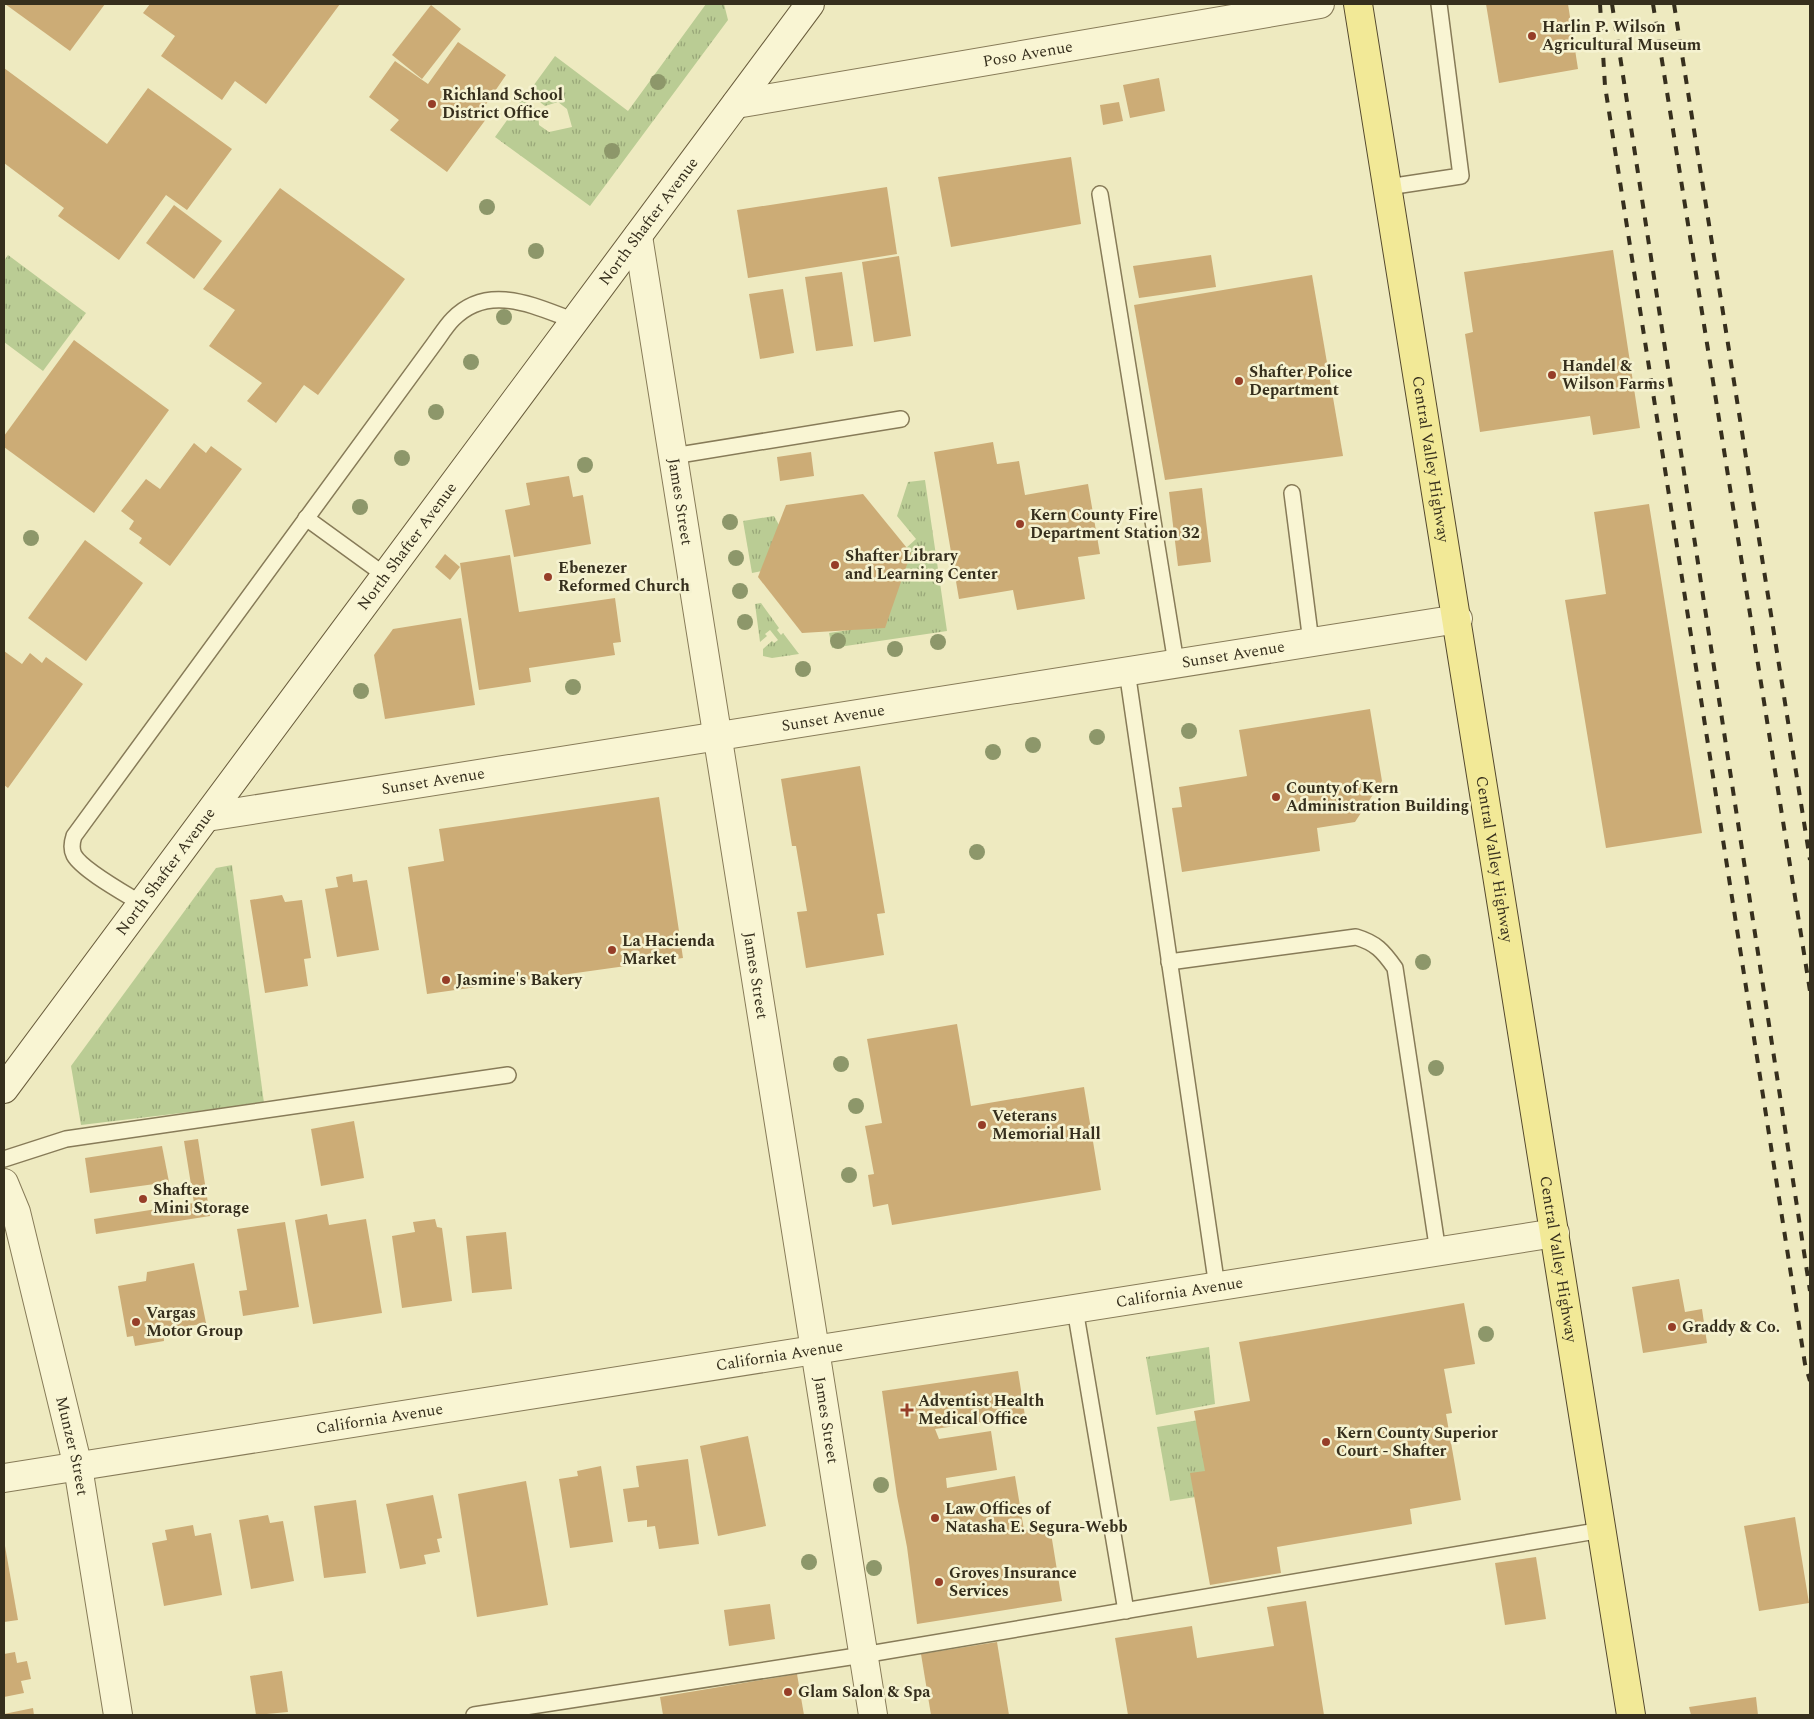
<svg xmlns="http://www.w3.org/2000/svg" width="1814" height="1719" font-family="Spectral,serif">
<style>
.grass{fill:url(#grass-tufts)}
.building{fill:#ccac76}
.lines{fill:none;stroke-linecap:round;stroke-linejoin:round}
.lane-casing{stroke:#877b58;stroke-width:18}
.street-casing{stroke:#877b58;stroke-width:30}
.secondary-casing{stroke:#695c3b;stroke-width:30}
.primary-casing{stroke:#54482d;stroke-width:30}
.lane{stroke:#f9f5d3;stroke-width:15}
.street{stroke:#f9f5d3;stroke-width:28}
.secondary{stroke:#f9f5d3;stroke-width:28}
.primary{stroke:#f2e997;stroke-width:28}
.rail{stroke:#362f1d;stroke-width:4;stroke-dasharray:9 9;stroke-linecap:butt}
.tree{fill:#8d976a}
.poi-dot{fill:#963e28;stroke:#f5f2d0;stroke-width:2}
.labels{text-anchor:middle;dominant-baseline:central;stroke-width:5;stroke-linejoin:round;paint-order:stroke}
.poi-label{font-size:16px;font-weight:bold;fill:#362f1d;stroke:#f5f2d0;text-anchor:start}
.street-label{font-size:16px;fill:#362f1d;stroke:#f5f2d0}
</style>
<defs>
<pattern id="grass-tufts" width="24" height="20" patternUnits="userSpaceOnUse" patternTransform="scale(1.25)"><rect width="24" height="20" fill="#bacc94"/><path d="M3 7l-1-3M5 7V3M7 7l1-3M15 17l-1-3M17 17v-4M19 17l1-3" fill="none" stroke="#98a678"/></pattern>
</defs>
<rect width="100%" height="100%" fill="#eeeac0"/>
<!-- grass -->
<g class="grass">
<polygon points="706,4 724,4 728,20 590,206 495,137 522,99 538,111 539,125 549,132 572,127 567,109 558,102 545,106 528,93 555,56 628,111"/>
<polygon points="8,255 86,313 43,371 4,342 4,261"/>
<polygon points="925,480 947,631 832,648 829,633 882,625 905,549 916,539 897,516 908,482"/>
<polygon points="774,516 779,525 762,571 752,573 743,521"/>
<polygon points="761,603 779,628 777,630 781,635 783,633 799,654 772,658 763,656 763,649 772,641 774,643 778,640 770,630 765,634 767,636 760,642 755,604"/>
<polygon points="232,865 264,1103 81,1125 71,1066 216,868"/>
<polygon points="1209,1347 1215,1404 1156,1415 1146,1357"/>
<polygon points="1205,1419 1217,1480 1202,1496 1170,1501 1157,1427"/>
</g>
<!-- building -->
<g class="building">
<polygon points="5,4 105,4 70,51"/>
<polygon points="150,4 340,4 266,104 235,81 222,100 161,56 175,36 143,13"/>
<polygon points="1486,4 1568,4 1578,69 1499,83"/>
<polygon points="431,5 461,29 422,79 392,55"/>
<polygon points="458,42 506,75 482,110 489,115 447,172 390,130 399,120 369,97 395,61 428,84"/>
<polygon points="4,68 107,144 148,88 232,149 187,210 166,195 119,260 58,216 64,208 4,163"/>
<polygon points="1159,78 1165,111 1130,118 1123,85"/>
<polygon points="1119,102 1123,121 1103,125 1100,105"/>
<polygon points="1071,157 1081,224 951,247 938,177"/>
<polygon points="887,187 897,254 748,278 737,210"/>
<polygon points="280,188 405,279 318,395 304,385 276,423 247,401 262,383 209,346 235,310 203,289"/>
<polygon points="174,205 222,241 194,279 146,243"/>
<polygon points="1613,250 1640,428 1593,435 1590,416 1480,432 1465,334 1473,332 1464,272"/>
<polygon points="1211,255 1216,287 1139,298 1133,266"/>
<polygon points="899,256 911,336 874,342 862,262"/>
<polygon points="842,272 853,346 816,351 805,277"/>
<polygon points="1312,275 1343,456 1165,480 1134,305"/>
<polygon points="783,289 794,353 760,359 749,294"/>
<polygon points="74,340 169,410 94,513 4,447 4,436"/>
<polygon points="993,442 997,464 1019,461 1025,495 1088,484 1100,554 1078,557 1085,599 1017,610 1013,590 959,599 934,452"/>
<polygon points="194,443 206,453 211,446 242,469 170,566 139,543 142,538 129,529 134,521 121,511 146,479 160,489"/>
<polygon points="811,452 814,476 780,481 777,457"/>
<polygon points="569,476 573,497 583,495 591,544 514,557 505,510 530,505 526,483"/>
<polygon points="1202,488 1211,562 1178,566 1169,492"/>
<polygon points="863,494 911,553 885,628 802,633 758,577 786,505"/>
<polygon points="1649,504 1702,833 1606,848 1565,600 1606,594 1594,512"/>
<polygon points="85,540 143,583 86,661 28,618"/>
<polygon points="445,554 460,567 450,580 435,567"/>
<polygon points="510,555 519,612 615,598 621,642 613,643 615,655 529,668 531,682 479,690 460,563"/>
<polygon points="461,618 475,705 385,719 374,655 393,629"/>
<polygon points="4,651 22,664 30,653 42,663 46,657 83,684 8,788 4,785"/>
<polygon points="1370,709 1382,781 1355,822 1317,828 1320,851 1182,872 1172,808 1182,807 1179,787 1247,776 1239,730"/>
<polygon points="860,766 885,913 877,914 884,955 806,968 797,912 807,911 796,846 792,846 781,779"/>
<polygon points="659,797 683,958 427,994 408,867 444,861 439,829"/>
<polygon points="352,874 353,882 367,880 379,950 337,957 325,889 338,887 336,877"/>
<polygon points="282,895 285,902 302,900 311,958 304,959 308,986 265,993 250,900"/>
<polygon points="957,1024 971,1106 1084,1087 1101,1190 892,1225 888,1204 873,1207 868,1175 874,1174 865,1126 882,1123 867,1039"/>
<polygon points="354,1121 364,1178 321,1186 311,1129"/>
<polygon points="198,1139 210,1216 96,1234 94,1219 194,1203 184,1141"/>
<polygon points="162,1146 169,1182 90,1193 85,1158"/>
<polygon points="327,1214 329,1225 366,1219 382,1313 313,1324 295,1220"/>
<polygon points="435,1219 437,1227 442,1228 452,1301 402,1308 392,1236 415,1232 413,1222"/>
<polygon points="285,1222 299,1307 243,1316 239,1291 247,1290 237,1229"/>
<polygon points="506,1232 512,1289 472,1293 466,1236"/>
<polygon points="194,1263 206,1323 163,1331 164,1341 135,1346 133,1336 127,1337 118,1286 146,1281 147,1272"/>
<polygon points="1679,1279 1685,1312 1702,1309 1707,1343 1643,1353 1632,1287"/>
<polygon points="1464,1303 1475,1364 1444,1369 1452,1413 1446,1414 1461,1500 1410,1509 1412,1524 1277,1547 1281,1573 1210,1585 1190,1473 1205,1471 1194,1411 1250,1401 1239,1342"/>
<polygon points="1018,1371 1025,1416 935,1429 939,1439 991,1431 997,1470 946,1478 947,1488 1015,1476 1024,1530 1050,1527 1062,1601 917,1624 907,1547 897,1496 882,1391"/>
<polygon points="748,1436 766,1526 718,1536 700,1446"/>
<polygon points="688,1459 699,1544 659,1549 655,1526 647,1527 647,1520 628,1522 623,1489 639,1487 636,1466"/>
<polygon points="601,1466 613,1542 570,1548 559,1479 578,1476 577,1471"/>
<polygon points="526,1481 548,1605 477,1617 458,1494"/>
<polygon points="433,1495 442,1538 437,1539 440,1552 424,1555 426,1564 400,1569 386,1504"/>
<polygon points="356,1500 366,1573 324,1578 314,1506"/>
<polygon points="268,1515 270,1523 283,1521 294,1581 251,1589 239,1520"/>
<polygon points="1795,1517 1809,1603 1759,1611 1744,1526"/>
<polygon points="193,1525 195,1536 211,1533 222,1595 164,1606 152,1543 167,1540 165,1530"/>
<polygon points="5,1546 18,1620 4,1622 4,1547"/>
<polygon points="1536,1557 1546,1619 1505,1625 1495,1563"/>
<polygon points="1306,1601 1324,1715 1128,1715 1115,1638 1192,1626 1197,1658 1274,1646 1267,1607"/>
<polygon points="770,1604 775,1639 729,1646 724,1610"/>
<polygon points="997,1642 1009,1715 931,1715 921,1654"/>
<polygon points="15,1652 17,1663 27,1661 31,1679 21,1681 24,1693 4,1697 4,1654"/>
<polygon points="282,1671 288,1712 256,1715 250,1676"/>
<polygon points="797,1674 804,1715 663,1715 660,1697"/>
<polygon points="1756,1697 1758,1715 1691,1715 1689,1707"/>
<polygon points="33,1708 34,1715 4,1715 4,1714"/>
</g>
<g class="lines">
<defs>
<g id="lane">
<polyline points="1388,187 1461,176 1439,4"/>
<polyline points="1100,194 1176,663"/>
<polyline points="673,456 901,419"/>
<polyline points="1292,493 1311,642"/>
<polyline points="306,518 386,576"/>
<polyline points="1127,671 1217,1287"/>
<path d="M142,904c-16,-10 -60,-34 -68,-49 -3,-6 -2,-13 0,-19l360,-492c6,-8 12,-18 19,-25 36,-37 83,-12 122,2"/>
<path d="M1169,962l187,-25c20,6 27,14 39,31l43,284"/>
<polyline points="4,1159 66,1139 508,1075"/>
<polyline points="1075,1309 1126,1611"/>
<polyline points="474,1715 863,1655 1602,1530"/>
</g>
<g id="street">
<path id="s1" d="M736,104l584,-100"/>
<path id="s2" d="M638,236l235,1479"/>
<path id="s3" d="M207,817l1251,-198"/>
<path id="s4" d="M4,1183l12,29 62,255 40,248"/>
<path id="s5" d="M4,1478l1551,-245"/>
</g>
<g id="secondary">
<path id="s6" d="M4,1089l806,-1085"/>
</g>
<g id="primary">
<path id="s7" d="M1358,4l273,1711"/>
</g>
</defs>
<!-- lane casing -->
<use href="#lane" class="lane-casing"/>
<!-- street casing -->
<use href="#street" class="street-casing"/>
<!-- secondary casing -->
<use href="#secondary" class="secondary-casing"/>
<!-- primary casing -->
<use href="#primary" class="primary-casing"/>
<!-- lane -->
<use href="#lane" class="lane"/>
<!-- street -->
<use href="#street" class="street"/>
<!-- secondary -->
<use href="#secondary" class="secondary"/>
<!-- primary -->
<use href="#primary" class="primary"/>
<!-- rail -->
<g class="rail">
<polyline points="1600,4 1605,86 1805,1364 1810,1381"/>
<polyline points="1612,4 1810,1291"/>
<polyline points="1653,4 1810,991"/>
<polyline points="1674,4 1810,860"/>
</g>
</g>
<!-- trees -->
<g class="tree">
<circle cx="658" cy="82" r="8"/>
<circle cx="612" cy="151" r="8"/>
<circle cx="487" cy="207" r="8"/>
<circle cx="536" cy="251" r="8"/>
<circle cx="504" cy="317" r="8"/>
<circle cx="471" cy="362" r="8"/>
<circle cx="436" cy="412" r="8"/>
<circle cx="402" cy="458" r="8"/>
<circle cx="585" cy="465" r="8"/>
<circle cx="360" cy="507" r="8"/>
<circle cx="730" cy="522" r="8"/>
<circle cx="31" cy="538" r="8"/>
<circle cx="736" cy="558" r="8"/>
<circle cx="740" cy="591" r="8"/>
<circle cx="745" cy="622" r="8"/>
<circle cx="838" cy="641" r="8"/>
<circle cx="938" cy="642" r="8"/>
<circle cx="895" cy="649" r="8"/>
<circle cx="803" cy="669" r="8"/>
<circle cx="573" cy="687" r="8"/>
<circle cx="361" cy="691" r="8"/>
<circle cx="1189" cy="731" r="8"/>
<circle cx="1097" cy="737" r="8"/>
<circle cx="1033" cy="745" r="8"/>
<circle cx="993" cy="752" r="8"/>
<circle cx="977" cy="852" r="8"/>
<circle cx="1423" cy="962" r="8"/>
<circle cx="841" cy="1064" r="8"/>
<circle cx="1436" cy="1068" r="8"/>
<circle cx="856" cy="1106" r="8"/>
<circle cx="849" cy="1175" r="8"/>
<circle cx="1486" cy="1334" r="8"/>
<circle cx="881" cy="1485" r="8"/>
<circle cx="809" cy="1562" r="8"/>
<circle cx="874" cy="1568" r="8"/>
</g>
<!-- markers -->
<g class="poi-dot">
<circle cx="1532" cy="36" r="5"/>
<circle cx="432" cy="104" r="5"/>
<circle cx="1552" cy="375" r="5"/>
<circle cx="1239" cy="381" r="5"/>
<circle cx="1020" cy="524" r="5"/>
<circle cx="835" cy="565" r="5"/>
<circle cx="548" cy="577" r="5"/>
<circle cx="1276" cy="797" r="5"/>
<circle cx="612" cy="950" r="5"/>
<circle cx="446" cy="980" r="5"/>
<circle cx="982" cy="1125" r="5"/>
<circle cx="143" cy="1199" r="5"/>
<circle cx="136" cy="1322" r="5"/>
<circle cx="1672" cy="1327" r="5"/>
<path d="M904.5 1402.5h5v5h5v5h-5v5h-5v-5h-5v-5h5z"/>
<circle cx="1326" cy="1442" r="5"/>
<circle cx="935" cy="1518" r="5"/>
<circle cx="939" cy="1582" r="5"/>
<circle cx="788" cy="1692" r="5"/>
</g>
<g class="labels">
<!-- poi labels -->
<g class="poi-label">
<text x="1542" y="27">Harlin P. Wilson<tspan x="1542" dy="18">Agricultural Museum</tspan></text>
<text x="442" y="95">Richland School<tspan x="442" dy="18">District Office</tspan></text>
<text x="1562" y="366">Handel &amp;<tspan x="1562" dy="18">Wilson Farms</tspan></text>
<text x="1249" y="372">Shafter Police<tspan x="1249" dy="18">Department</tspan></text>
<text x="1030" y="515">Kern County Fire<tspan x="1030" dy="18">Department Station 32</tspan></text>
<text x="845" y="556">Shafter Library<tspan x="845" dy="18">and Learning Center</tspan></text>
<text x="558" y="568">Ebenezer<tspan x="558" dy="18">Reformed Church</tspan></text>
<text x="1286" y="788">County of Kern<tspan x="1286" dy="18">Administration Building</tspan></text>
<text x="622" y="941">La Hacienda<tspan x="622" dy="18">Market</tspan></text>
<text x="456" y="980">Jasmine's Bakery</text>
<text x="992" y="1116">Veterans<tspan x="992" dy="18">Memorial Hall</tspan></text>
<text x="153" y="1190">Shafter<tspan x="153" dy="18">Mini Storage</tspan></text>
<text x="146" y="1313">Vargas<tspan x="146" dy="18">Motor Group</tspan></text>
<text x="1682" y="1327">Graddy &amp; Co.</text>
<text x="918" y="1401">Adventist Health<tspan x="918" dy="18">Medical Office</tspan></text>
<text x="1336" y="1433">Kern County Superior<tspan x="1336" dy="18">Court - Shafter</tspan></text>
<text x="945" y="1509">Law Offices of<tspan x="945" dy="18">Natasha E. Segura-Webb</tspan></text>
<text x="949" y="1573">Groves Insurance<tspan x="949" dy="18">Services</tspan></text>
<text x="798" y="1692">Glam Salon &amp; Spa</text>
</g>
<!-- street labels -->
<g class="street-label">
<text stroke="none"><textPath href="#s1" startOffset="296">Poso Avenue</textPath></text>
<text stroke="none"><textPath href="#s6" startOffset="1081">North Shafter Avenue</textPath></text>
<text stroke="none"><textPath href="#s7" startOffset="461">Central Valley Highway</textPath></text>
<text stroke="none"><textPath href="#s2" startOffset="269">James Street</textPath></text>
<text stroke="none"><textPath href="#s6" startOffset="676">North Shafter Avenue</textPath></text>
<text stroke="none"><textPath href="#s3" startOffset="1039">Sunset Avenue</textPath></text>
<text stroke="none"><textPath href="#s3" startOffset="634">Sunset Avenue</textPath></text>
<text stroke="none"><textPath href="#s3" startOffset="229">Sunset Avenue</textPath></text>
<text stroke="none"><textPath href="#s7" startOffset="866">Central Valley Highway</textPath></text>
<text stroke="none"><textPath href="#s6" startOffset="271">North Shafter Avenue</textPath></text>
<text stroke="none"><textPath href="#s2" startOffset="749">James Street</textPath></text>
<text stroke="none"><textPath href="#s7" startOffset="1271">Central Valley Highway</textPath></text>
<text stroke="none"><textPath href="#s5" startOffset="1190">California Avenue</textPath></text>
<text stroke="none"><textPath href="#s5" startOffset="785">California Avenue</textPath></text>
<text stroke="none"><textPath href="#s5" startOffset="380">California Avenue</textPath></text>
<text stroke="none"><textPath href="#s2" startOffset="1199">James Street</textPath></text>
<text stroke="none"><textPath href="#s4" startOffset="272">Munzer Street</textPath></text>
</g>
</g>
<!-- border -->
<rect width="1814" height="1719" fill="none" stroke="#362f1d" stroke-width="10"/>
</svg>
